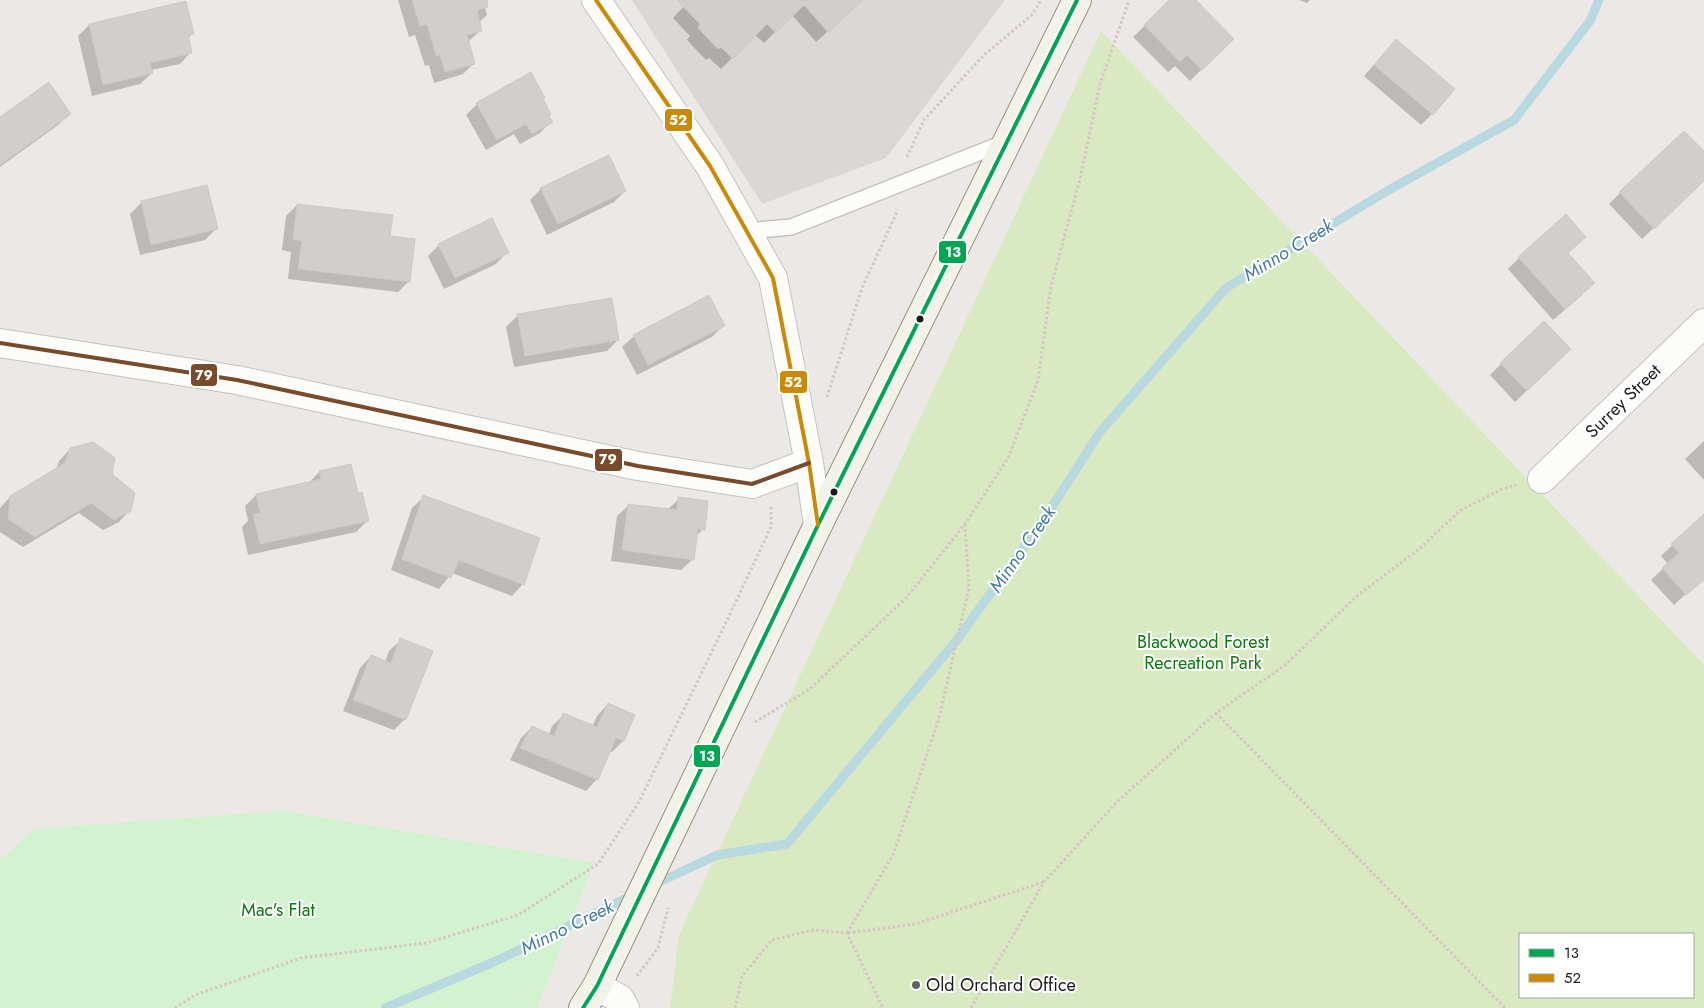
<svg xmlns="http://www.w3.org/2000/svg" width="1704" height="1008" font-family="Jost,sans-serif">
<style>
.residential{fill:#dad8d6}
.grass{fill:#d9e9c2;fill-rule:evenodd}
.park{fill:#d2f2d0}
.shadow{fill:#0003}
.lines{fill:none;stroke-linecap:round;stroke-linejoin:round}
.stream{stroke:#b7d9df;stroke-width:9}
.building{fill:#d1cecc;stroke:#cec9c6}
.service-casing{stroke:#c3c2c1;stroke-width:18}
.minor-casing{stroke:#c3c2c1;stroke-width:30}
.secondary-casing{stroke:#94947d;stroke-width:30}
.path{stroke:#d6c6c4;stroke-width:3;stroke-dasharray:2.5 2.5;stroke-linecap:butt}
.service{stroke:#fcfcfb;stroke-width:15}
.minor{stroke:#fcfcfb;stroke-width:28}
.secondary{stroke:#f3f2e9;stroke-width:28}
.bus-1-casing{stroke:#fff;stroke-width:8}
.bus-2-casing{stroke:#fff;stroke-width:8}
.bus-3-casing{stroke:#fff;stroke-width:8}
.bus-1{stroke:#00a651;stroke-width:4}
.bus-2{stroke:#cb8a06;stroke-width:4}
.bus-3{stroke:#7a4b2a;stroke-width:4}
.bus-dot{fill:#1c1c1c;stroke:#fff;stroke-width:2}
.poi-dot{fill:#646362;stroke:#fff;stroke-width:2}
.labels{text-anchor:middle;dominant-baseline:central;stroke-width:4;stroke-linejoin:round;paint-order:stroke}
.street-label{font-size:18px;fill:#1c1c1c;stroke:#fff}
.park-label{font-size:18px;fill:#0a7a0c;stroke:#fff}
.poi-label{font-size:18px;fill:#1c1c1c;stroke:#fff;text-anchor:start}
.water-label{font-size:19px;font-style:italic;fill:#457ba4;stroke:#fff}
.line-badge{stroke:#fff;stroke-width:2}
.badge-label{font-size:14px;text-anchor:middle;font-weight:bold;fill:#fff}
</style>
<rect width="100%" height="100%" fill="#ebe8e5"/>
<!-- residential -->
<polygon class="residential" points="632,0 1005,0 886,158 762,204"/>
<!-- grass -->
<path class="grass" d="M1101,31l603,634v343h-1034l9,-73zM1520,934h173v63h-173z"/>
<!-- park -->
<polygon class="park" points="284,811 594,863 537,1008 0,1008 0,860 34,829"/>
<!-- shadow -->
<g class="shadow">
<polygon points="398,0 483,0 487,15 479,22 481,30 468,42 474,63 463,74 434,83 429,65 425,66 415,35 409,37"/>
<polygon points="690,0 863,0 816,42 792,15 764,43 755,35 721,69 709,58 706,60 687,40 690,36 673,18"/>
<polygon points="1171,0 1195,0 1221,50 1190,81 1175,66 1168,72 1133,37"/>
<polygon points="1299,0 1310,0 1307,3"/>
<polygon points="89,25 192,34 188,38 191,52 180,64 151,70 152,73 140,84 92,96 78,36"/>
<polygon points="1396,40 1432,114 1421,125 1364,76"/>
<polygon points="542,99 551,121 540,133 520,144 514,134 486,150 466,115 477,104"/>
<polygon points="70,114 58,125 0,167 0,119"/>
<polygon points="1704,153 1704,180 1642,239 1609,204 1620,193"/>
<polygon points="541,189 625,191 614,202 547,235 530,200"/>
<polygon points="141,203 217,228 205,240 140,255 130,214"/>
<polygon points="297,205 389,237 409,281 398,292 288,279 291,252 282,250 286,216"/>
<polygon points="439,245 507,252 496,264 444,289 428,256"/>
<polygon points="1567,254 1582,295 1553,320 1508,269 1519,258"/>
<polygon points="518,315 618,340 607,351 514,367 506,327"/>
<polygon points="723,326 712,337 637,375 622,347 634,336"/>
<polygon points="1558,360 1515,402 1490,375 1501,364"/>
<polygon points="1704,441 1704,480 1685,459"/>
<polygon points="70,449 110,475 130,510 119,522 103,530 79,513 23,547 0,532 0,508 10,497 56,470 59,461"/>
<polygon points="319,472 357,494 367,521 356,532 248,555 242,527 248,521 245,506 256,495 308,484"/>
<polygon points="424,497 523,584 512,596 452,573 439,589 391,570 412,508"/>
<polygon points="679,499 703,529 695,537 693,559 681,570 611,561 617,516 629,505 667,510"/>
<polygon points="1704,515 1704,577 1674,605 1651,580 1668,564 1661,556"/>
<polygon points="401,640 405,719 394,730 343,711 360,668 371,656 385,662 389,651"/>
<polygon points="608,704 623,741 612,752 609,751 597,779 586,791 510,760 521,738 532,727 549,735 552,726 564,715 592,727 597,716"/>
</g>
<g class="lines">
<!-- stream -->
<g class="stream">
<polyline points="653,885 717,855 787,844 956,641 1043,521 1100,432 1226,288 1387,191 1514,120 1590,21 1599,0"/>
<polyline points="385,1008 496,961 633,895"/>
</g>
</g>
<!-- building -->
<g class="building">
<polygon points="412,0 487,0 488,7 477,10 482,31 467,35 475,64 445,72 440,55 436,56 427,24 420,26"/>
<polygon points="677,0 863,0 828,32 804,5 776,33 767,24 733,59 721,47 718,49 698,28 700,24"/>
<polygon points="1169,0 1196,0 1234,39 1202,70 1187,55 1180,62 1144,25"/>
<polygon points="186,1 194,34 188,35 192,53 150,63 153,73 103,85 89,24"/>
<polygon points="1396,39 1455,89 1433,115 1374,65"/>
<polygon points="531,72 545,98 543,99 551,114 549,116 553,122 532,134 526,124 497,140 476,103"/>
<polygon points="49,82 71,114 0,165 0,117"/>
<polygon points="1684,131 1704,151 1704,181 1654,229 1619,192"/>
<polygon points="609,155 626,191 558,224 540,188"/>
<polygon points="207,185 218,229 151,245 141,201"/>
<polygon points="297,204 393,215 390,236 415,239 410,282 298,269 302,241 293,239"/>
<polygon points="1566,214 1586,237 1568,253 1595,283 1565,309 1518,257"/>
<polygon points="492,218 509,253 455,278 438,244"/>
<polygon points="709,295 725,326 648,365 633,335"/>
<polygon points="612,298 619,340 525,356 517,314"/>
<polygon points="1544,321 1571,349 1527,391 1500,363"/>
<polygon points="93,442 115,458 112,474 135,493 131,511 114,520 91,503 35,537 8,519 10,496 65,463 70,448"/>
<polygon points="351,464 358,493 362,492 369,521 260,544 253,514 260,513 256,494 321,479 319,471"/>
<polygon points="423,495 540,538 524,585 459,560 451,578 402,559"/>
<polygon points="678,497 708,501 705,530 698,529 694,560 622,550 628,504 677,510"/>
<polygon points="1704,514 1704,580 1686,595 1662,568 1679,553 1671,544"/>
<polygon points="400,638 433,651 406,720 353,700 371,655 391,663"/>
<polygon points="608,703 635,715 624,741 616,738 598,780 520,748 532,726 554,736 563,713 597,727"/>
</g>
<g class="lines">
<defs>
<polyline id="service" points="747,231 791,227 1006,142"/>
<g id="minor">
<polyline points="596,0 710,166 773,278 809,463 818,525"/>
<polyline points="0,343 237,380 638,466 752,484 809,463"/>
<polyline points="1542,479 1704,323"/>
<polyline points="597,986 620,999 625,1008"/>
</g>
<polyline id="secondary" points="583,1008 597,986 818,525 1077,0"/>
</defs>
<!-- service casing -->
<use href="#service" class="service-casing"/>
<!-- minor casing -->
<use href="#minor" class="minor-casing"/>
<!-- secondary casing -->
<use href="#secondary" class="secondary-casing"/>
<!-- path -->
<g class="path">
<polyline points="907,157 924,120 984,55 1032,15 1041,0"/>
<polyline points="827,397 862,288 898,210"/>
<polyline points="1216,713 1505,1008"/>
<polyline points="755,722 810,689 906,598 965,524 1008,458 1038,380 1051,286 1080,179 1100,84 1129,0"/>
<polyline points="847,933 893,855 938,722 969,588 965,525"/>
<polyline points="848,933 915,924 1044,882"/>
<polyline points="637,976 658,948 668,908"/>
<polyline points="175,1008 195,995 301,958 426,943 518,915 598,864 639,802 721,633 771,527 771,507"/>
<polyline points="735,1008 742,976 772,940 813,930 847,933 883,1008"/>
<polyline points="971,1008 1044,882 1117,802 1216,713 1284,666 1357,596 1418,550 1461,510 1502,489 1516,485"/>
</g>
<!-- service -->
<use href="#service" class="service"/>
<!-- minor -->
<use href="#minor" class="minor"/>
<!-- secondary -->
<use href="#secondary" class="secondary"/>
<defs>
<polyline id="bus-1" points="583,1008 597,986 818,525 1077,0"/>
<polyline id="bus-2" points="596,0 710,166 773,278 809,463 818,525"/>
<polyline id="bus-3" points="0,343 237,380 638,466 752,484 809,463"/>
</defs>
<!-- bus-1 casing -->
<use href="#bus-1" class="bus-1-casing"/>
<!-- bus-2 casing -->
<use href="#bus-2" class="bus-2-casing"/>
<!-- bus-3 casing -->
<use href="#bus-3" class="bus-3-casing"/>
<!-- bus-1 -->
<use href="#bus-1" class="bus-1"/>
<!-- bus-2 -->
<use href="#bus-2" class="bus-2"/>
<!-- bus-3 -->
<use href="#bus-3" class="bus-3"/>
</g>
<!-- markers -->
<g class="bus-dot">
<circle cx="920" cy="319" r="4.5"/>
<circle cx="834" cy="492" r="4.5"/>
</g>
<circle class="poi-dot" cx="916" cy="985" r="5"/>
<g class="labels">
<!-- street labels -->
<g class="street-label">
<text transform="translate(1623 401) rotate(-44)">Surrey Street</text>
</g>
<!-- park labels -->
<g class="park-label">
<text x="1203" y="642">Blackwood Forest<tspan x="1203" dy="21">Recreation Park</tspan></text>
<text x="278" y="910">Mac's Flat</text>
</g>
<!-- poi labels -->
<g class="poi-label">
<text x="926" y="985">Old Orchard Office</text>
</g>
<!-- water labels -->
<g class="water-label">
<text transform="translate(1288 250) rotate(-31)">Minno Creek</text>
<text transform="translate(1022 549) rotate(-55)">Minno Creek</text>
<text transform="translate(567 927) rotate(-26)">Minno Creek</text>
</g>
</g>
<g class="line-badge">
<rect x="664" y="108" width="29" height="24" rx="5" fill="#cb8a06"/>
<rect x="938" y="240" width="29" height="24" rx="5" fill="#00a651"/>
<rect x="190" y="363" width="28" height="24" rx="5" fill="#7a4b2a"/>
<rect x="779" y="370" width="29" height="24" rx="5" fill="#cb8a06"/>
<rect x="594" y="448" width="29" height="24" rx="5" fill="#7a4b2a"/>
<rect x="693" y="744" width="28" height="24" rx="5" fill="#00a651"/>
</g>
<g class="badge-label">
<text x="678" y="125">52</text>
<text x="953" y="257">13</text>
<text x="204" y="380">79</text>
<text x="793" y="387">52</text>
<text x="608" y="464">79</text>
<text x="707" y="761">13</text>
</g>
<!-- legend -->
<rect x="1519" y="933" width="175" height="65" fill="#ffffff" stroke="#a4a4a4"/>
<rect x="1529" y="949" width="25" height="8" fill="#00a651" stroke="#a4a4a4"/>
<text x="1564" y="958" font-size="15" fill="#1c1c1c">13</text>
<rect x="1529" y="974" width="25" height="8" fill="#cb8a06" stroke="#a4a4a4"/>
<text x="1564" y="983" font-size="15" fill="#1c1c1c">52</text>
</svg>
